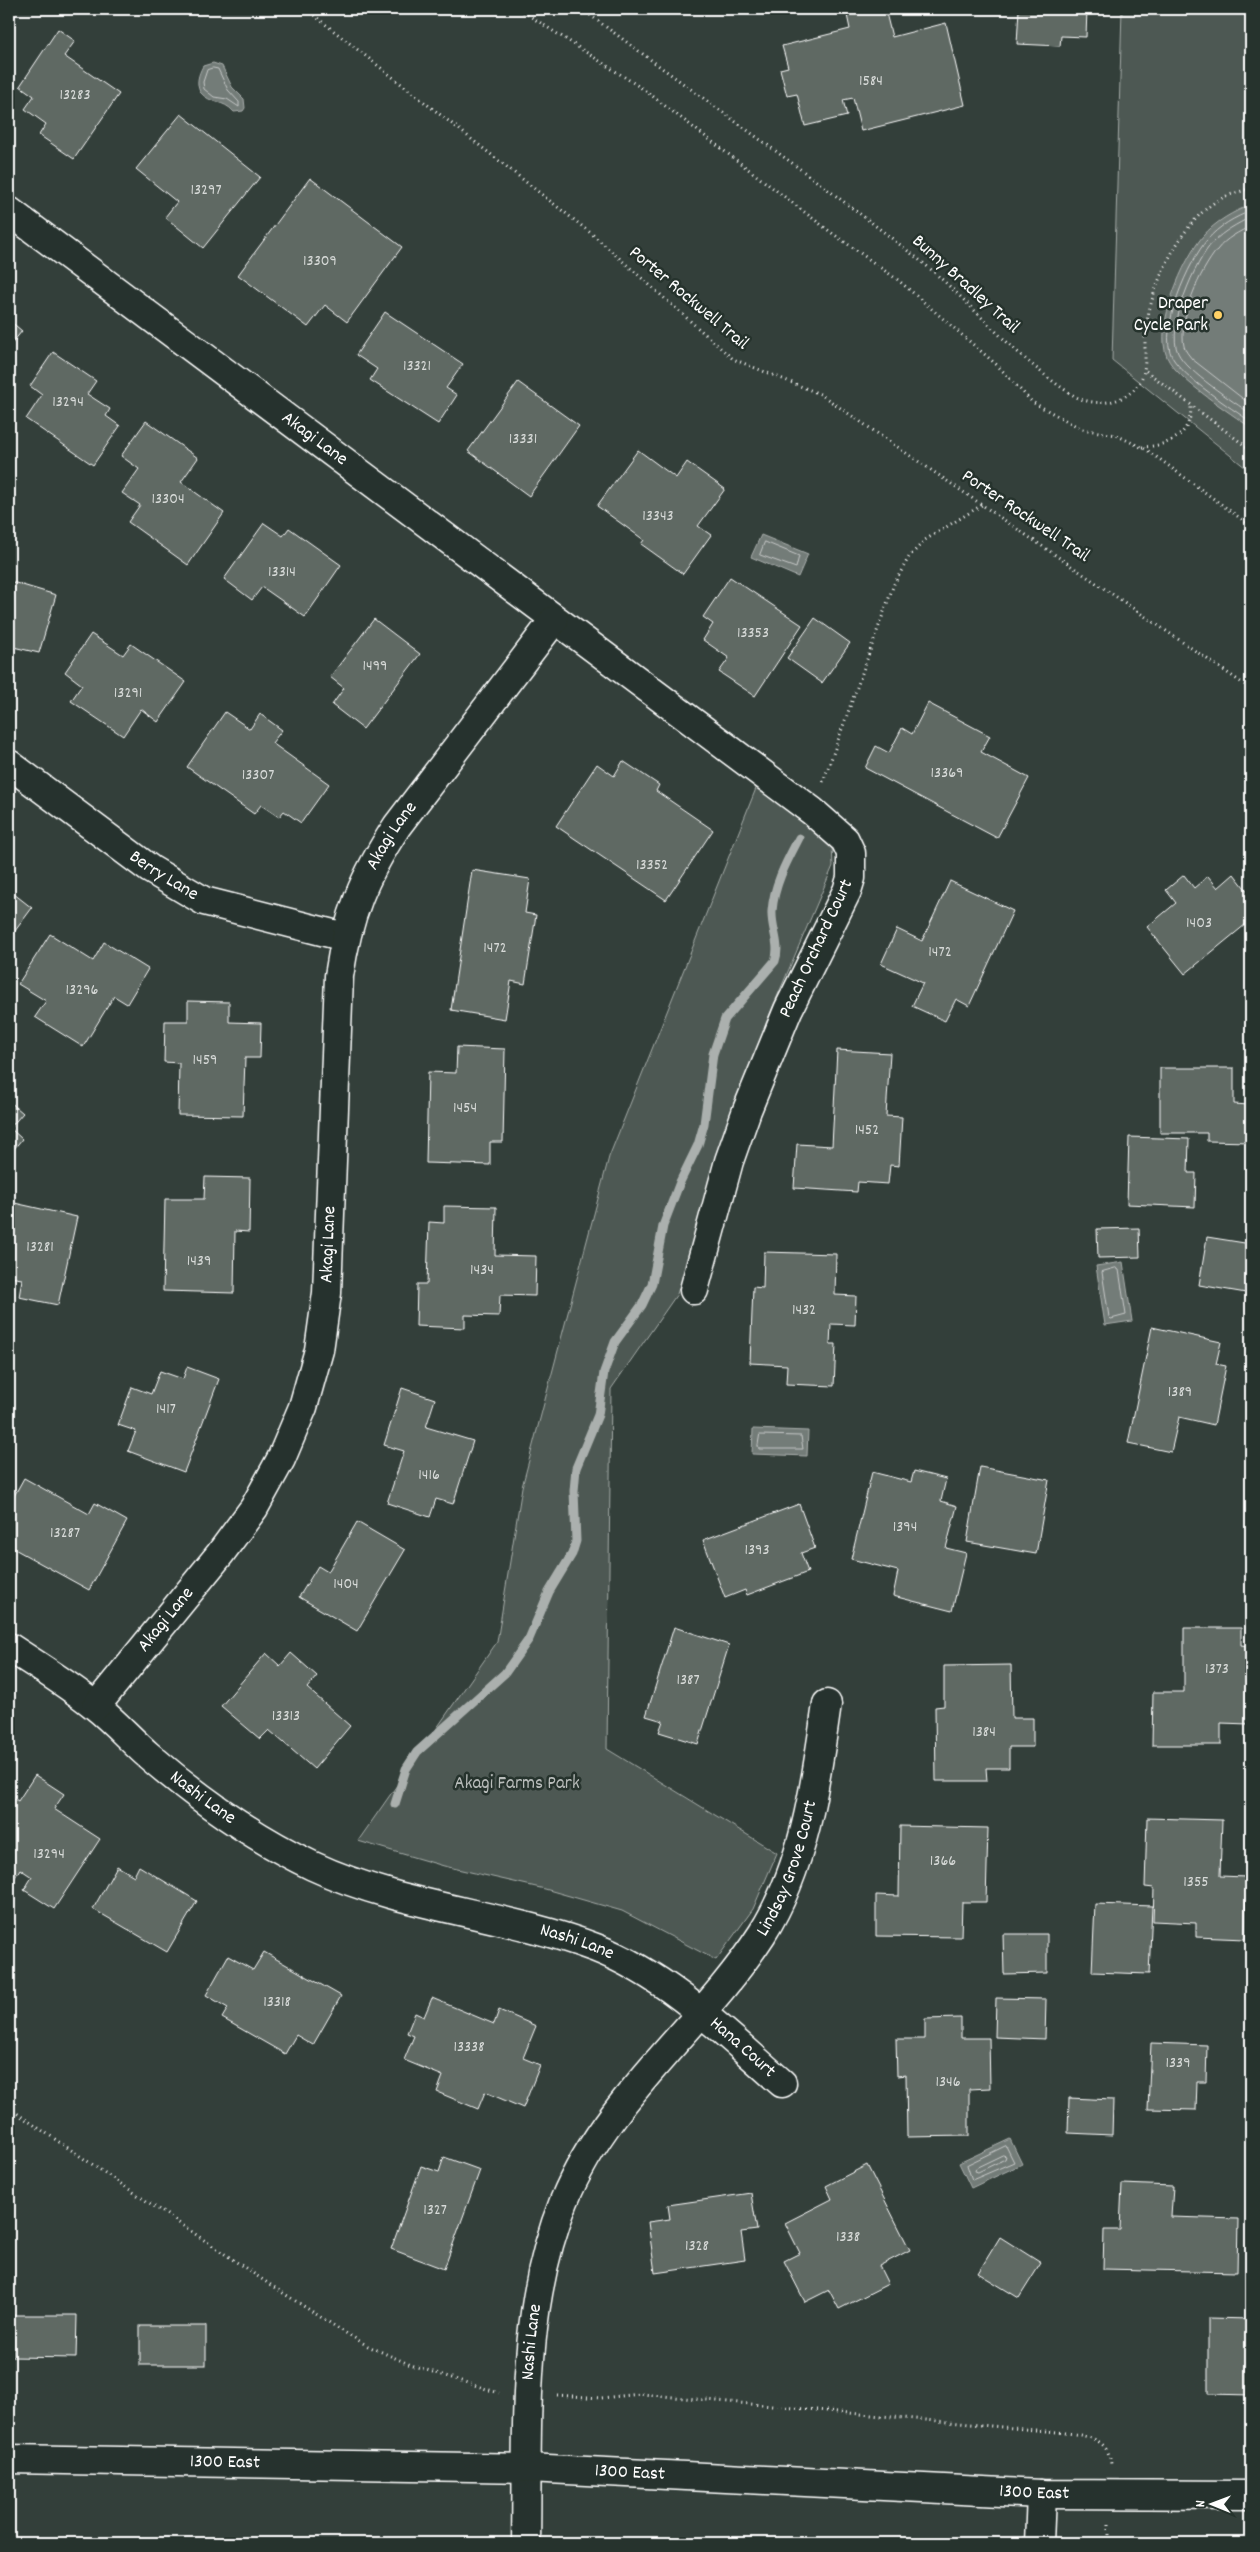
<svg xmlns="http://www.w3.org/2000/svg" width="1260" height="2552" font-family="Dekko,sans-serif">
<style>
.green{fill:#4d5853;stroke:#a6aca9}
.water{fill:#737b78;stroke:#abb0ae}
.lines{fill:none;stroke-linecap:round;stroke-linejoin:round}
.shore{stroke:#c7cac9;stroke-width:1}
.stream{stroke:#abb0ae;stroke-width:9}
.building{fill:#5f6964;stroke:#fff}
.minor-casing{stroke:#fff;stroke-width:31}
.major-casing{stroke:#fff;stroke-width:31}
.path{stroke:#fff;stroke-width:3;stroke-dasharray:1 4;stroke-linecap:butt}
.minor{stroke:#26332d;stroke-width:28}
.major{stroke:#26332d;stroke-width:28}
.poi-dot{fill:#ffd166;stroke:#26332d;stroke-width:2}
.labels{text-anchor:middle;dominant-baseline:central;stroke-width:5;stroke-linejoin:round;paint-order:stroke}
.number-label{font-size:16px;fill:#d7dad8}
.street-label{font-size:19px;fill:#fff;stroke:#26332d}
.poi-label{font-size:19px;fill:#fff;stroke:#26332d;text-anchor:end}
.park-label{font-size:19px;fill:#b8bcba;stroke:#26332d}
</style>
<rect width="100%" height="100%" fill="#333f3a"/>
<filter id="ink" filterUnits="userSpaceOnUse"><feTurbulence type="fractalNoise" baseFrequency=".02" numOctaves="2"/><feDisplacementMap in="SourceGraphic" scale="10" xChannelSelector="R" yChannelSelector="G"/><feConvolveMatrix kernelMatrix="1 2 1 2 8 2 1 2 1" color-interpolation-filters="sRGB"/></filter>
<g filter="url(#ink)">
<!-- green -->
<g class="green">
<polygon points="1122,9 1251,9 1251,472 1112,360"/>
<polygon points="757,786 832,846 833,866 766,1023 677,1294 611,1389 607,1749 777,1853 753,1909 716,1960 622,1911 545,1889 444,1866 358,1841 497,1642 522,1487 609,1157"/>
</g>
<!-- water -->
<g class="water">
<path d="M213,63l9,3 10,21 12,12 1,9 -2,3 -9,1c-11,-13 -23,-7 -34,-20 -4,-9 -2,-17 3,-26z"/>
<path d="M1251,205v223c-20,-15 -75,-49 -84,-71 -13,-31 16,-97 36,-121 12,-14 31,-25 48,-31z"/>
<polygon points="761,535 808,554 798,577 751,557"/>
<polygon points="1123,1262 1132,1321 1105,1325 1096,1266"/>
<polygon points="753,1429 808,1431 807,1456 752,1454"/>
<polygon points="1010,2139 1022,2164 971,2188 959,2163"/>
</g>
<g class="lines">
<!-- shore -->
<g class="shore">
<polygon points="213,68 218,69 228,90 239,102 239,107 227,99 214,97 204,89 203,82 207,70"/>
<path d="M1251,211c-16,6 -32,15 -44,29 -18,21 -49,89 -35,117 12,21 58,50 79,65"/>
<path d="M1251,217c-14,7 -27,14 -38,25 -18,19 -47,86 -35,111 9,19 55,48 73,61"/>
<path d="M1251,226c-12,6 -25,12 -34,24 -17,20 -39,70 -33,96 1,5 5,9 8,13l59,46"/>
<polygon points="765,542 799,556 796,568 760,555"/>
<polygon points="1116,1268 1119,1270 1126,1315 1111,1319 1109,1317 1102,1272"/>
<polygon points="760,1435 801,1436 803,1449 759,1449 758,1446"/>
<polygon points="1006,2146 1014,2162 972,2180 967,2165"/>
<polygon points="1003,2155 1006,2156 1005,2159 978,2172 975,2171 976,2168"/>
</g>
<!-- stream -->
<path class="stream" d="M395,1804l11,-35 11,-17 88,-79 24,-34 20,-47 23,-38 4,-13 -2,-50 2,-23 22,-53 6,-43 11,-30 27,-37 10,-21 11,-58 17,-44 18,-37 6,-21 9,-70 12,-35 50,-58c6,-17 -4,-32 -3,-50 2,-27 15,-50 27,-73"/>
</g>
<!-- building -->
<g class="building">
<polygon points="874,9 885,9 892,37 946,23 965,105 861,131 853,98 843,100 847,116 805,126 797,94 787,96 780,69 788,67 782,46 850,29 847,15"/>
<polygon points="1019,9 1087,9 1086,37 1061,36 1060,46 1017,44"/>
<polygon points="58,29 75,41 64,56 119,94 74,159 39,135 46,124 25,109 34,96 20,86"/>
<polygon points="181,114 260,177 203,248 165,217 177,202 136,169"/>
<polygon points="310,178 402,247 347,322 325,305 308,327 238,275"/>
<polygon points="385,312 463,364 446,388 457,395 438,424 370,380 377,369 356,355"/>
<polygon points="9,320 22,331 9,347"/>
<polygon points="53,352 96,381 87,394 110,409 106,416 120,426 93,465 26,419 42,395 30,386"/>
<polygon points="518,382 579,426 529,496 468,451"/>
<polygon points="146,421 198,458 181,482 224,513 188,565 128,522 140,505 122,493 139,469 121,456"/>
<polygon points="638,450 676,478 687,462 725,489 698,526 711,535 683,574 641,544 644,540 597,506"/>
<polygon points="264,523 283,536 289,528 341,565 305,617 262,587 252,600 224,579"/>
<polygon points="730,577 802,625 755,696 719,672 729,658 703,640 713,624 703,617"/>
<polygon points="9,581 56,595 39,653 9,646"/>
<polygon points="815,618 850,643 822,683 787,658"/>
<polygon points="374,619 420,654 363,729 332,705 344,688 330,677"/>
<polygon points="91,634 123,655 131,644 186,682 158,722 141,709 123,736 71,701 82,685 65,672"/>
<polygon points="928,703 990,736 981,752 1029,778 997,838 865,768 876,746 889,753 902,728 912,734"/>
<polygon points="225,712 250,729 260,714 282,730 272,743 329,784 301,823 284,811 279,817 261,805 254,814 187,767"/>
<polygon points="623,761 659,785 656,791 713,830 666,900 556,826 597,764 614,776"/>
<polygon points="472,870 530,879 525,913 536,915 525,984 511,981 505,1019 451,1010"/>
<polygon points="1234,874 1251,896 1251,920 1185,974 1147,927 1176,903 1166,890 1184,875 1194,888 1208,876 1218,888"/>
<polygon points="950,881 1013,911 969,1006 956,999 945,1021 912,1006 923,983 881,964 897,929 922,941"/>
<polygon points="9,890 32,908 9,939"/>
<polygon points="50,934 93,961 104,942 148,969 127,1004 114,996 83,1047 35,1017 46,1001 18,984"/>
<polygon points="188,1001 229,1002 229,1022 261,1023 260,1058 245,1058 243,1116 178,1115 179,1063 164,1062 165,1021 188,1021"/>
<polygon points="457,1047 505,1049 503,1142 490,1142 490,1165 426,1163 428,1072 456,1073"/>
<polygon points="837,1050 890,1053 886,1116 902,1117 899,1166 890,1165 888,1184 858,1182 857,1192 794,1188 797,1144 832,1146"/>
<polygon points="1160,1068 1234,1068 1234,1104 1249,1105 1249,1142 1207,1141 1207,1133 1160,1133"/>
<polygon points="9,1101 23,1113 10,1128 22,1139 9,1155"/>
<polygon points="1129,1137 1189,1139 1188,1173 1196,1173 1195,1207 1127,1204"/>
<polygon points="205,1177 250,1178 249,1232 235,1231 234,1293 163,1291 165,1199 204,1199"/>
<polygon points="10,1202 77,1217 58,1305 19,1297 22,1279 9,1277"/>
<polygon points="444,1206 496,1207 495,1255 536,1256 535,1296 500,1295 499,1316 465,1315 465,1328 416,1326 417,1284 427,1284 429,1222 444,1223"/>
<polygon points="1139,1228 1140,1257 1098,1258 1097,1229"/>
<polygon points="1207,1237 1251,1244 1251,1265 1246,1293 1199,1285"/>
<polygon points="764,1252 836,1254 835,1295 856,1296 855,1325 831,1324 830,1344 836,1344 834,1386 786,1384 787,1365 750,1363 753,1287 763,1288"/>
<polygon points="1152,1327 1221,1342 1216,1364 1226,1366 1214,1425 1179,1417 1171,1452 1128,1443"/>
<polygon points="187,1367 219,1379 184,1472 128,1451 136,1431 118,1425 132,1387 151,1394 160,1371 183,1379"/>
<polygon points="402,1388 435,1399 426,1427 473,1441 453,1504 436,1499 430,1517 387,1503 404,1451 384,1445"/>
<polygon points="980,1467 1049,1480 1036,1554 967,1542"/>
<polygon points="914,1471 946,1479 941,1501 957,1506 946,1548 966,1553 952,1611 893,1596 898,1571 851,1559 872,1472 911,1482"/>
<polygon points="24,1478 89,1514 95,1503 127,1521 89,1590 9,1546 9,1505"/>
<polygon points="799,1504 815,1548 801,1553 808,1572 747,1595 745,1590 725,1598 703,1540"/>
<polygon points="357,1522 405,1550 357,1631 299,1597 318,1566 328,1572"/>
<polygon points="674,1627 729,1645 698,1744 659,1732 663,1721 646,1716"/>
<polygon points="1184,1628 1241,1628 1241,1645 1249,1646 1249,1724 1221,1723 1221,1745 1152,1745 1153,1692 1184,1692"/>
<polygon points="266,1653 280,1666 291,1653 317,1676 307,1688 350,1726 314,1769 269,1730 260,1739 221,1706"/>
<polygon points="1011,1665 1012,1718 1033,1718 1033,1747 1009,1747 1009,1768 986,1768 987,1781 936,1781 935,1707 944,1706 944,1666"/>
<polygon points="35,1775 64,1794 54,1809 100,1839 54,1909 24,1890 32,1877 20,1869 9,1887 9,1795 18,1801"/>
<polygon points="1147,1818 1222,1820 1220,1876 1246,1877 1245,1939 1196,1937 1196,1923 1153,1921 1154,1888 1145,1887"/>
<polygon points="900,1826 988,1828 986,1902 962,1902 961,1937 876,1936 876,1895 899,1896"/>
<polygon points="117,1866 134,1876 139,1866 197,1901 167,1952 93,1909"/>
<polygon points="1095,1904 1152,1906 1149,1974 1092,1972"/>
<polygon points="1003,1934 1047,1934 1047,1973 1004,1974"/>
<polygon points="264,1952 341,1996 313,2045 296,2035 285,2054 222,2018 228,2008 206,1995 228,1956 253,1970"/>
<polygon points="432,1998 494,2024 499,2010 536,2026 523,2058 540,2065 523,2108 485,2092 478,2109 437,2092 443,2076 404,2060 414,2036 407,2033 415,2013 424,2017"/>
<polygon points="996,1998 1046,1999 1045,2039 995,2037"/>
<polygon points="961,2018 961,2038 989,2038 990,2088 969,2089 969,2136 907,2137 906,2075 897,2076 896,2039 925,2039 925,2019"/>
<polygon points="1151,2043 1207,2045 1206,2082 1197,2082 1196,2110 1148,2109"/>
<polygon points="1069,2098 1113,2100 1112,2135 1068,2133"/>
<polygon points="444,2157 480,2170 444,2269 391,2249 421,2166 439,2172"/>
<polygon points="867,2165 910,2250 879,2266 888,2284 839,2309 829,2290 805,2302 784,2261 800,2253 785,2223 832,2199 826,2186"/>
<polygon points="1122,2184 1173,2186 1171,2217 1238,2219 1237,2272 1103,2269 1104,2230 1120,2230"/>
<polygon points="751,2193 757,2230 741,2232 745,2260 655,2273 648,2222 670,2219 668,2205"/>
<polygon points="1000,2237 1041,2263 1019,2298 978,2273"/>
<polygon points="12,2315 77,2315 76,2358 12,2357"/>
<polygon points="1208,2318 1251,2319 1251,2395 1208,2394"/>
<rect x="140" y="2326" width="66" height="39"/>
</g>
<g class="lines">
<defs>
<g id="minor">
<path id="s1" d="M9,211l803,600 33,29 6,13v25l-4,13 -59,119 -41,100 -18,51 -35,129"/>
<path id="s2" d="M9,764l141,105 54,32 141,36"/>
<path id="s3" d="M9,1647c29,19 59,37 86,59 19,15 35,33 53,49 51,44 104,82 165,111 90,42 191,47 283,82 72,28 129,85 186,135"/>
<path id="s4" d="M96,1706l124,-152 34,-46 27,-49 22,-52 16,-57 8,-57 12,-317c9,-61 24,-98 58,-150l157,-206"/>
<path id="s5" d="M526,2543c2,-115 -6,-234 38,-342 43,-105 138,-174 198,-267 43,-68 54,-152 65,-230"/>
<polyline points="1039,2543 1041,2494"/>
</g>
<g id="major">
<path id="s6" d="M9,2459l519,9 513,26 210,1"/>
</g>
</defs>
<!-- minor casing -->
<use href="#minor" class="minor-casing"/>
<!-- major casing -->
<use href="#major" class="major-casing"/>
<!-- path -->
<g class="path">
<polyline points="306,9 592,234 733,359 820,394 1251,689"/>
<polyline points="519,9 643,89 832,233 898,280 997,365 1032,402 1082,429 1116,435 1147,450 1251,526"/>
<path d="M582,9c111,83 226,163 335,249 54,43 97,100 156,137 15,10 39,10 54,0 26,-17 15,-42 19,-68 6,-43 35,-106 74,-128 9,-5 21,-7 31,-11"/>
<polyline points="1146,371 1251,450"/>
<path d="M1142,447c26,-1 50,-11 49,-42"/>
<polyline points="823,782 894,584 909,557 925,540 982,505"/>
<polyline points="9,2108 269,2284 344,2332 368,2346 411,2365 499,2393"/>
<path d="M557,2395l44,3 40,-4 416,38c24,3 52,3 54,33"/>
<polyline points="1109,2524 1109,2543 1114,2543"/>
</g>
<!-- minor -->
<use href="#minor" class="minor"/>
<!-- major -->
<use href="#major" class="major"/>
</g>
</g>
<!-- markers -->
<circle class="poi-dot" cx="1218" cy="315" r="5"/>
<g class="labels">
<!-- number labels -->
<g class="number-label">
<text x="871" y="81">1584</text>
<text x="75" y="95">13283</text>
<text x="206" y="190">13297</text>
<text x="320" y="261">13309</text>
<text x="417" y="366">13321</text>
<text x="68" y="402">13294</text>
<text x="523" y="439">13331</text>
<text x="168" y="499">13304</text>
<text x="658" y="516">13343</text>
<text x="282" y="572">13314</text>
<text x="753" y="633">13353</text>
<text x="375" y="666">1499</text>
<text x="128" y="693">13291</text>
<text x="947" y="773">13369</text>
<text x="258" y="775">13307</text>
<text x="652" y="865">13352</text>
<text x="1199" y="923">1403</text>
<text x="495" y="948">1472</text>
<text x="940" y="952">1472</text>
<text x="82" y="990">13296</text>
<text x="205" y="1060">1459</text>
<text x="465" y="1108">1454</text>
<text x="867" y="1130">1452</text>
<text x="40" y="1247">13281</text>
<text x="199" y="1261">1439</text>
<text x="482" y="1270">1434</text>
<text x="804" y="1310">1432</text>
<text x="1180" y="1392">1389</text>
<text x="166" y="1409">1417</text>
<text x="429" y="1475">1416</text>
<text x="905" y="1527">1394</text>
<text x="65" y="1533">13287</text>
<text x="757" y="1550">1393</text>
<text x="346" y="1584">1404</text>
<text x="1217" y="1669">1373</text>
<text x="688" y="1680">1387</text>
<text x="286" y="1716">13313</text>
<text x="984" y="1732">1384</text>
<text x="49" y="1854">13294</text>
<text x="943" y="1861">1366</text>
<text x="1196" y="1882">1355</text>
<text x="277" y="2002">13318</text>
<text x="469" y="2047">13338</text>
<text x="1178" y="2063">1339</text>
<text x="948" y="2082">1346</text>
<text x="435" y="2210">1327</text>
<text x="848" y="2237">1338</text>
<text x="697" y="2246">1328</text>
</g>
<!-- street labels -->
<g class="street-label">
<text transform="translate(965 285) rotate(42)">Bunny Bradley Trail</text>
<text transform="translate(688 299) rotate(40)">Porter Rockwell Trail</text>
<text stroke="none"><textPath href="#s1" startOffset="381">Akagi Lane</textPath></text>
<text transform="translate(1025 517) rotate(34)">Porter Rockwell Trail</text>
<text stroke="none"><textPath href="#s4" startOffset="951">Akagi Lane</textPath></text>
<text stroke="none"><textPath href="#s2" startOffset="191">Berry Lane</textPath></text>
<text transform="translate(817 949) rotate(-65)">Peach Orchard Court</text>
<text stroke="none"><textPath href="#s4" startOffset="531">Akagi Lane</textPath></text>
<text stroke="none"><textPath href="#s4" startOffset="111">Akagi Lane</textPath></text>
<text stroke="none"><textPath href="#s3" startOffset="246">Nashi Lane</textPath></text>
<text stroke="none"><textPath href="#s5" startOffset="751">Lindsay Grove Court</textPath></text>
<text stroke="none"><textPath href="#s3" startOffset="651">Nashi Lane</textPath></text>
<text stroke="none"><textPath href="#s3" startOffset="849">Hana Court</textPath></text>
<text stroke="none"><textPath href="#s5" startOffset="201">Nashi Lane</textPath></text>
<text stroke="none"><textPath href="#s6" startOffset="216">1300 East</textPath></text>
<text stroke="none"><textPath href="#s6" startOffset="621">1300 East</textPath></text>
<text stroke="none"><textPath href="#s6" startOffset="1026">1300 East</textPath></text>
</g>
<!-- poi labels -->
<g class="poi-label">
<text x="1208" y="304">Draper<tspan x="1208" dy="22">Cycle Park</tspan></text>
</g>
<!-- park labels -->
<g class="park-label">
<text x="517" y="1784">Akagi Farms Park</text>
</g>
</g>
<!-- margin -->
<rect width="1260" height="2552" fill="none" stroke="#26332d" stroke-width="30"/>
<rect x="15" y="15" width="1230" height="2522" fill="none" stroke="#fff" stroke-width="2" filter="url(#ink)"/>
<!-- north arrow -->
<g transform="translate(1212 2504) rotate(271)" stroke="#26332d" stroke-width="4" paint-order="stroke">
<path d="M0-4L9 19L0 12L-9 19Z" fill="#ffffff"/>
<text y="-8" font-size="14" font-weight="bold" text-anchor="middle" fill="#ffffff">N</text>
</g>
</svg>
